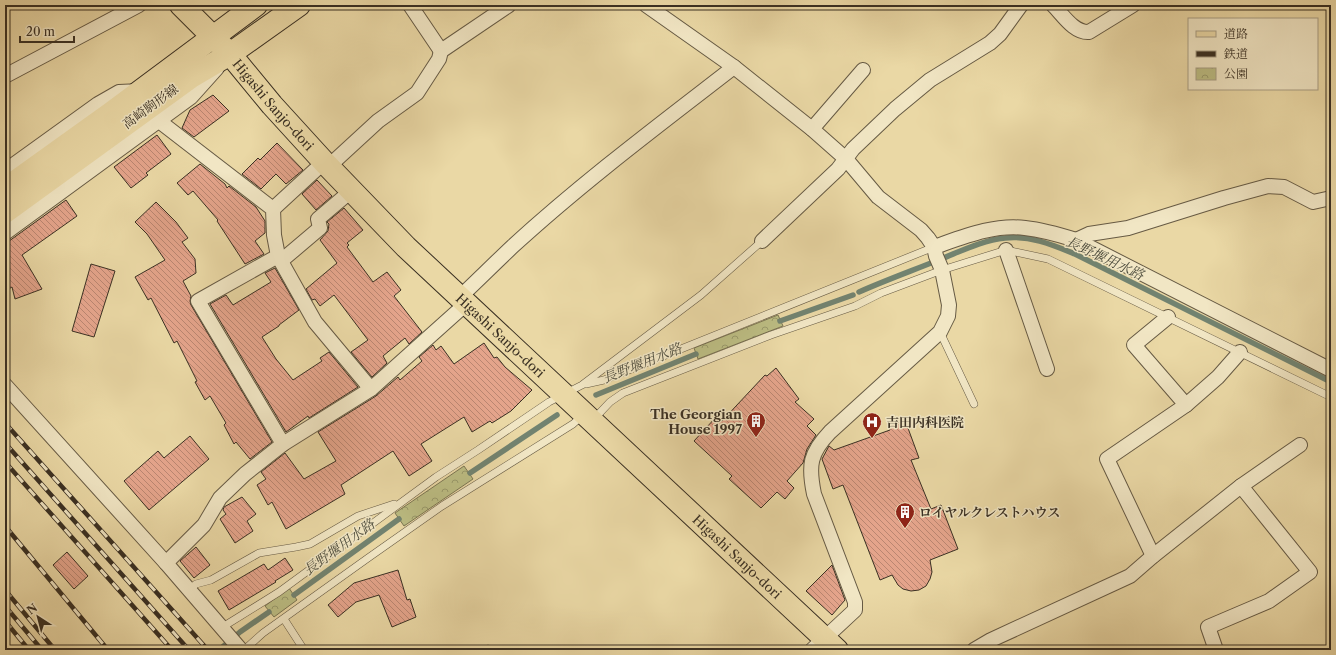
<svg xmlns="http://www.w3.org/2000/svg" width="1336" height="655" font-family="'Libre Caslon Text','Noto Serif JP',serif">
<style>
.park{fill:url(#park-crowns);stroke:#7b7653}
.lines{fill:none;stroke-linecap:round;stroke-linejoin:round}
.stream{stroke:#728370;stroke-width:5.5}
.building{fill:url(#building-back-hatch);stroke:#3a3023}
.service-casing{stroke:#665a44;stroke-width:8}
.minor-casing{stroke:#665a44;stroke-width:16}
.primary-casing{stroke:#3a3023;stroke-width:24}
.service{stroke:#f1e6c4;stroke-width:7}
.minor{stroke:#f1e6c4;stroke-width:14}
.primary{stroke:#ead8a5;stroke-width:22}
.rail-casing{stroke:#3a3023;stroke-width:4.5}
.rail{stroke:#f1e6c4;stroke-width:3;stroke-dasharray:9;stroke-linecap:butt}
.labels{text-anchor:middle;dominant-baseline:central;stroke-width:3;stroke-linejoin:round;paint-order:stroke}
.street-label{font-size:13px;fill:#3a3023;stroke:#f1e6c4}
.poi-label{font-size:13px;font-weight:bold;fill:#3a3023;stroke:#f1e6c4;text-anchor:start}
.water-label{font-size:14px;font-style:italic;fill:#4d4c3d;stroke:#f1e6c4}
</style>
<defs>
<pattern id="park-crowns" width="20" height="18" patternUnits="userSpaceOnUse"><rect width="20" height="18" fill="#bcbd83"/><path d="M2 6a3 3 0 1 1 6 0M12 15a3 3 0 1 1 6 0" fill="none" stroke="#9a9a6b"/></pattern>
<pattern id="building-back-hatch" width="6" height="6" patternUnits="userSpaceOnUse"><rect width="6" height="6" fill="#e4a48b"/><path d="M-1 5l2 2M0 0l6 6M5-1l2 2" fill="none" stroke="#ba8671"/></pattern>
</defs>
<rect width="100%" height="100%" fill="#ead8a5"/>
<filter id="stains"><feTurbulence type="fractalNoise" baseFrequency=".005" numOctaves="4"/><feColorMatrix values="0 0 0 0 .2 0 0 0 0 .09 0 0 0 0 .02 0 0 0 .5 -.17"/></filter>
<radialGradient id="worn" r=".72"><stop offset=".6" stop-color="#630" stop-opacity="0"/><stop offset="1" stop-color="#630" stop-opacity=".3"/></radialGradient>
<!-- park -->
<g class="park">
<polygon points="778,315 783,326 698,359 694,348"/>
<polygon points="464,466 473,479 404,526 395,513"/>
<polygon points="289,588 297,600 274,617 265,606"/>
</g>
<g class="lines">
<!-- stream -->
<g class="stream">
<path d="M859,292c27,-12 55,-22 82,-33 20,-8 42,-19 64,-21 25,-3 48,7 70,16l256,128"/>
<polyline points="780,321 853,295"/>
<polyline points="596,395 696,354"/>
<polyline points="470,473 557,415"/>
<polyline points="294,595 399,519"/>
<polyline points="219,650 240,632 269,612"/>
</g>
</g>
<!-- building -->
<g class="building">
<polygon points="213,95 229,111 194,137 182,128 190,110"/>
<polygon points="157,135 171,154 146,173 148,175 131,188 114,167"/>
<polygon points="277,143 303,170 286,184 276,174 261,189 242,174 258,158 260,160"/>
<polygon points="200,164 225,184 227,188 229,186 256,207 265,221 265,233 255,241 264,254 245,264 217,221 218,220 193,191 188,195 177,183"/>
<polygon points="317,180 332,196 316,210 302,194"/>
<polygon points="66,200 77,216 22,255 42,289 15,299 12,287 5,291 5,244"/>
<polygon points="156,202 176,222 188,238 182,242 195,259 196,273 183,281 191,296 190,301 191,305 272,442 250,459 236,442 234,444 224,425 226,423 210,396 205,400 195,382 197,381 177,341 174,343 151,298 148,300 135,277 165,260 147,234 135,222"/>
<polygon points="344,208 363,230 347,243 349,245 347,247 373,282 387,272 401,290 394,296 422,332 409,344 405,338 383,356 387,363 372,377 351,352 368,340 334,295 320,306 315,299 312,300 306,289 337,263 320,240 328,231 329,224 327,222"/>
<polygon points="91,264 115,271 94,337 72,331"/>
<polygon points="275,268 299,310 279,325 279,326 262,337 276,359 293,380 322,361 320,358 329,352 358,387 309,418 308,416 286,432 210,304 226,295 233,305 271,282 265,273"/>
<polygon points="484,343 494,358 497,357 505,367 532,390 511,411 492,423 490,421 472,432 464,417 421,444 432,461 409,476 393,451 341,485 345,494 286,529 272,502 268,505 257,485 266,479 261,472 285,453 304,479 336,461 318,432 376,396 398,377 400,380 422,361 419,357 433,345 436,350 441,346 454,364"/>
<polygon points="776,368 799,399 795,402 814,419 807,426 816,435 807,449 803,463 787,481 794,488 785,499 777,492 761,508 729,479 732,476 694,441 717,416 722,421 765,375 767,376"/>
<polygon points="905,420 919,458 911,460 931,509 941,505 958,549 930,560 932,572 930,579 926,586 919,590 911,591 903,589 898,585 892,575 880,580 843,485 833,489 822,459 829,446 834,450 890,430 889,426"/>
<polygon points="190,436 209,459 149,510 124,481 158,451 164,458"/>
<polygon points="242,497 256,514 247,521 253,531 235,543 220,519 226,514 223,510 224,507"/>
<polygon points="196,547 210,565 194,578 180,561"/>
<polygon points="67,552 88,576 74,589 53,565"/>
<polygon points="285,558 293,570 275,581 276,582 229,610 218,591 264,564 268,570"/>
<polygon points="832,565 845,600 832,615 806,591"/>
<polygon points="398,570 407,600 410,599 416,617 392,627 379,595 356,602 338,617 328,605 354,583"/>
</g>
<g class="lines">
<defs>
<g id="service">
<polyline points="940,332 974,404"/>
<polyline points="586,384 604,380 934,247"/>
<polyline points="593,420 610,402 623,393 771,335 855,306 881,293 942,270 1006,250 1048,259 1331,397"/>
<polyline points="189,590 196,584 211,580 259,553 296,547 310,544 358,516 394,504"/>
<polyline points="284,619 304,650"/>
<polyline points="221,628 279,592 436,477 478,450 549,402 582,385 701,295 762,241"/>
<polyline points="244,650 263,633 368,558 442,506 573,424 582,416"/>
<polyline points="487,650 488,649"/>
</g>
<g id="minor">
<polyline points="410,5 441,51"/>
<path d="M646,5l88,62 78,62 34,30 32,38 43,33 7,8 6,9 2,9 6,14 7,35 -1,11 -8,16 -110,100c-20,21 -22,33 -16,62l41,108v8l-43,40"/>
<path d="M1053,5c10,10 21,28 36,27l44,-27"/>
<polyline points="5,76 139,5"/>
<polyline points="147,108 159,121 273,209 274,235 278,256 315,322 371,389"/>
<polyline points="812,129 863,70"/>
<polyline points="328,167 378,121 417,93 439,59 441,51 509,5"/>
<polyline points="5,171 98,104 119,92 140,91"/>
<polyline points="273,209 324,162"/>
<polyline points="5,233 191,97 217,68"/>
<polyline points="1076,240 1089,234 1128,228 1224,198 1268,186 1284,187 1313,202 1331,198"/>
<polyline points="762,241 838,169 853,149 895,109 930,80 990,43 1000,34 1021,5"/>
<path d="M934,247c29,-10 60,-23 91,-19 18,2 35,7 51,12l255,130"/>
<polyline points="1006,250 1047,369"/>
<polyline points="278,256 198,301 283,444"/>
<polyline points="281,261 320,228 318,219 351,191"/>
<path d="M460,297c18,-17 35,-34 53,-51 70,-64 146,-121 221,-179"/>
<polyline points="1168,317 1134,345 1186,405"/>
<polyline points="5,385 166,563 241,650"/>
<polyline points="1153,556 1107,459 1186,405 1218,377 1240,352"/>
<polyline points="166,563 204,525 220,498 245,474 283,444 371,389 467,303"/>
<polyline points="974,650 991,640 1130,576 1153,556 1241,486 1300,445"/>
<polyline points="1216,650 1208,627 1269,601 1310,572 1241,486"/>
</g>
<g id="primary">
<path id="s1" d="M181,5l49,49 42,51 52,57 82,85 431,403"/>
<polyline points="5,189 111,113 256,5"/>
<polyline points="5,212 191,77 230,54 299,5"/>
</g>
</defs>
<!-- service casing -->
<use href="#service" class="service-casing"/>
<!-- minor casing -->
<use href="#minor" class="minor-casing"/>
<!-- primary casing -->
<use href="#primary" class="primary-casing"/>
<!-- service -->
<use href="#service" class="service"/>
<!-- minor -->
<use href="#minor" class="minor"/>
<!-- primary -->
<use href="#primary" class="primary"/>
<defs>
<g id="rail">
<polyline points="5,423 208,650"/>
<polyline points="5,443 189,650"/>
<polyline points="5,462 172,650"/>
<polyline points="5,526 108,650"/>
<polyline points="5,590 55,650"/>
<polyline points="5,606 42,650"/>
<polyline points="5,621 29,650"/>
</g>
</defs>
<!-- rail casing -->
<use href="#rail" class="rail-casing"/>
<!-- rail -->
<use href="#rail" class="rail"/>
</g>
<!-- icons -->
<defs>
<symbol id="building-pin" viewBox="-11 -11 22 30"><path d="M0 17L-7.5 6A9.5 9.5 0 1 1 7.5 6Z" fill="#8f2418" stroke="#f1e6c4"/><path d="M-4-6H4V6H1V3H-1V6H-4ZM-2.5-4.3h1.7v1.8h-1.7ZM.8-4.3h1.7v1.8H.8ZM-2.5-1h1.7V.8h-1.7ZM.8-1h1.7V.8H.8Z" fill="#fff"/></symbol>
<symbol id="hospital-pin" viewBox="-11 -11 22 30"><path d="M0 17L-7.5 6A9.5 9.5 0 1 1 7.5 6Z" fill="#8f2418" stroke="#f1e6c4"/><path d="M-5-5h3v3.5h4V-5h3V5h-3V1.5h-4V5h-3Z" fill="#fff"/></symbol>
</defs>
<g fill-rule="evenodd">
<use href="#building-pin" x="745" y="410" width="22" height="30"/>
<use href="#hospital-pin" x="861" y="411" width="22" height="30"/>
<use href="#building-pin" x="894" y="501" width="22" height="30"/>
</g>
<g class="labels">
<!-- street labels -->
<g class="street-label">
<text stroke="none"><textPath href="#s1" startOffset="136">Higashi Sanjo-dori</textPath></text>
<text transform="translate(150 106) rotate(-36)">高崎駒形線</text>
<text stroke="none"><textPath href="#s1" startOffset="460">Higashi Sanjo-dori</textPath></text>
<text stroke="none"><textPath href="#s1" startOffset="784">Higashi Sanjo-dori</textPath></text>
</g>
<!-- poi labels -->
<g class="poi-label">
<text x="742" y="414" text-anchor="end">The Georgian<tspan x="742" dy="15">House 1997</tspan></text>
<text x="886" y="422">吉田内科医院</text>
<text x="919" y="512">ロイヤルクレストハウス</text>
</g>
<!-- water labels -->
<g class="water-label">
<text transform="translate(1105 258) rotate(25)">長野堰用水路</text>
<text transform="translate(642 363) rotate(-22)">長野堰用水路</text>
<text transform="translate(339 547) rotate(-36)">長野堰用水路</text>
</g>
</g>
<!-- margin -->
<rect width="1336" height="655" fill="none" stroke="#ead8a5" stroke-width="20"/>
<rect x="6" y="6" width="1324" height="643" fill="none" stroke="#3a3023" stroke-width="2"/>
<rect x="10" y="10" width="1316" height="635" fill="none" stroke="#3a3023"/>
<!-- legend -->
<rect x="1188" y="18" width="130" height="72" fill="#f1e6c4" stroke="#a89d84"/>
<rect x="1196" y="31" width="20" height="6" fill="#ead8a5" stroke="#a89d84"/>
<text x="1224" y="38" font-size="12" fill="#3a3023">道路</text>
<rect x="1196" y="51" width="20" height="6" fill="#3a3023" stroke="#a89d84"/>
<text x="1224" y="58" font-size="12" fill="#3a3023">鉄道</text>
<rect x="1196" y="68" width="20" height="12" fill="url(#park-crowns)" stroke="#a89d84"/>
<text x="1224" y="78" font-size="12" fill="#3a3023">公園</text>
<!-- north arrow -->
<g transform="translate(38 617) rotate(324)" stroke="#f1e6c4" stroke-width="3" paint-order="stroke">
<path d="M0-3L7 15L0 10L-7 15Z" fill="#3a3023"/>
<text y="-6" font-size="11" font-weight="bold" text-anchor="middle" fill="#3a3023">N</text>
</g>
<!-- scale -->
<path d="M20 36v6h54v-6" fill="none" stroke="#3a3023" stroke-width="2"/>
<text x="26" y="36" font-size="12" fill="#3a3023" stroke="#f1e6c4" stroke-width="3" paint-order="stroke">20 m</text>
<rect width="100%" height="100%" filter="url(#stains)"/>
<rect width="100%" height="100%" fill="url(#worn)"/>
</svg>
